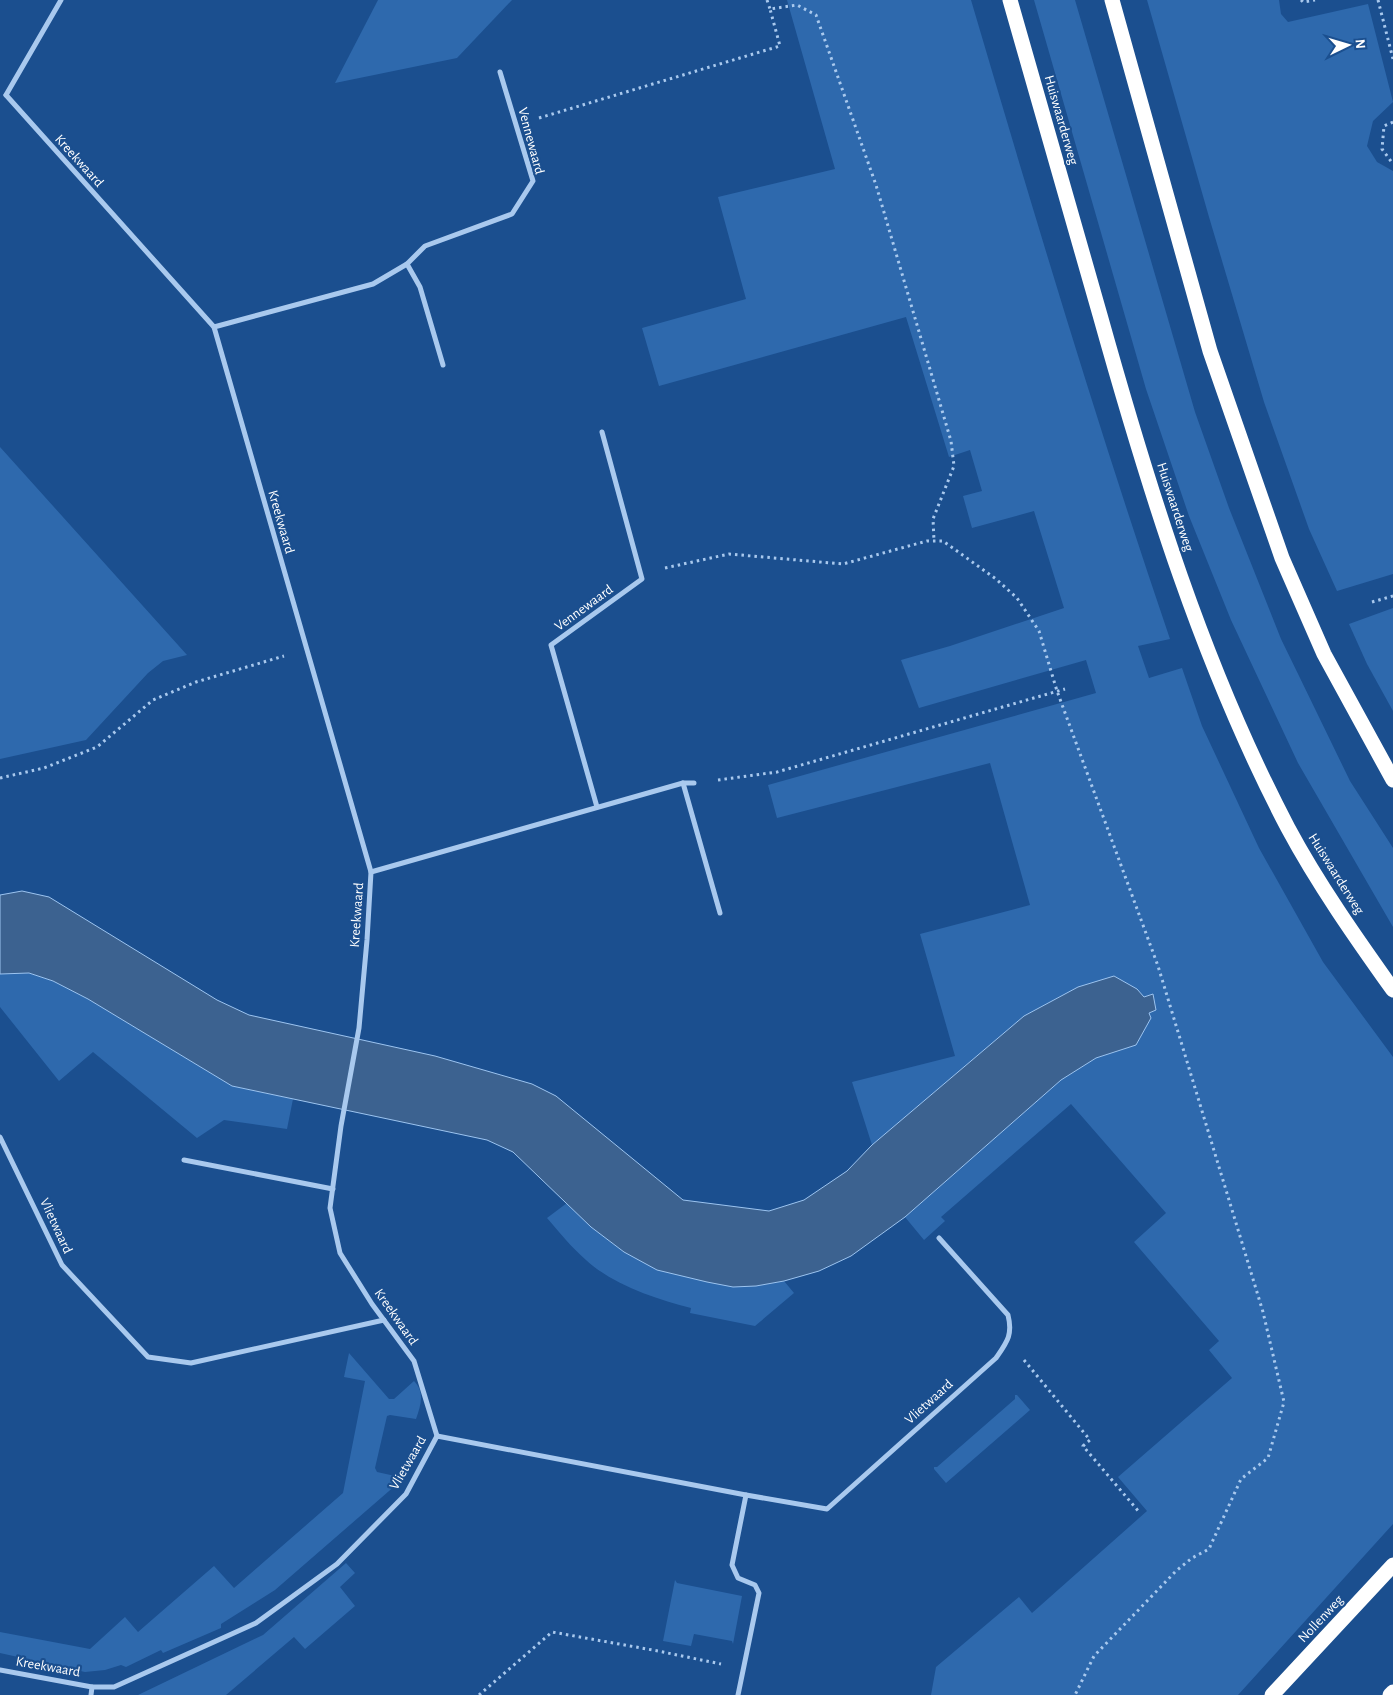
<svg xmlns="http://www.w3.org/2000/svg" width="1393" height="1695" font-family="'Alegreya Sans',sans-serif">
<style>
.green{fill:#2e69ad}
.water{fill:#3c6290;stroke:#9cc4f0}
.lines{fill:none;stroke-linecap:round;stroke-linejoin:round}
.path{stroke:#a9c9ee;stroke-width:3;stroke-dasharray:2.5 4;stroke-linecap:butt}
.street{stroke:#a9c9ee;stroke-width:5}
.highway{stroke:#fff;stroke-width:15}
.labels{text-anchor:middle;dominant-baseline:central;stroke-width:4.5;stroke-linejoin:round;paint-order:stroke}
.street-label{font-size:14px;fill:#fff;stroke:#1b4f8f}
</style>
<rect width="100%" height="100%" fill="#1b4f8f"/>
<!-- green -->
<g class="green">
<polygon points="378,0 512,0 457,58 335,83"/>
<path d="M787,0h184c63,214 127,428 199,639l-32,7 11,32 33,-10 20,58 57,122 64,114 70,95v467l-155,171h-307l5,-28 83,-70 13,16 115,-102 -29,-34 114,-99 -23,-28 10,-9 -85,-99 32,-29 -95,-109 -130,113 4,4 -21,19 -19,-23 156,-137 35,-22 40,-13 18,-43 -1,-8 -9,3 -7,-8 -59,-2 -54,29 -152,129 -20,-63 103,-26 -35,-122 110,-29 -40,-142 -213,55 -9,-33 328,-92 -10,-33 -167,48 -18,-48 49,-14 114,-38 -30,-97 -62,17 -9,-32 19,-5 -12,-41 -21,7 -43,-140 -247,69 -17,-58 104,-29 -28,-102 117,-28z"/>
<polygon points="1034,0 1075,0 1195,412 1229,508 1281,639 1300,678 1350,781 1393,848 1393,927 1298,763 1231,620 1189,516 1146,389"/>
<polygon points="1147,0 1279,0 1281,14 1288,22 1368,4 1393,102 1373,121 1367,146 1377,162 1393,171 1393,574 1337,591 1309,529 1264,402 1209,217"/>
<polygon points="0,447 187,655 163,661 148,673 86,740 0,759"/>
<polygon points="1393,608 1393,711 1367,664 1349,624"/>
<polygon points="29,973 53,981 88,999 232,1086 293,1099 287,1129 224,1120 197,1138 93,1052 59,1081 0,1007 0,974"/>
<path d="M567,1203l24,24 33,25 132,34 28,-5 10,12 -39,33 -65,-13 1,-5c-35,-9 -78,-23 -105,-48 -14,-12 -27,-28 -39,-42z"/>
<path d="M349,1353l40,46h5l20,-18c11,11 7,24 2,38l-26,-4 -3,1 -12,52 2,4 27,6 -129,112 -54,34v4l-58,25 -2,-3 -35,17 -5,-2 -16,5 -20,2 -85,-19v-21l90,17 35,-32 13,15 76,-66 20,22 109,-95 22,-112 -21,-4z"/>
<polygon points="1015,1395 1017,1395 1030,1410 946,1483 934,1469 934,1467 937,1467 1015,1399"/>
<polygon points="346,1563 355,1573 340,1587 355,1606 305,1649 294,1637 226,1695 138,1695 263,1635"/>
<polygon points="675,1580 677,1583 742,1596 733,1644 732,1641 694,1634 691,1646 663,1641"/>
</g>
<!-- water -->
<polygon class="water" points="22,891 49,897 217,1000 249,1015 435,1056 532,1084 556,1096 683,1200 769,1211 804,1200 847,1171 872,1145 1024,1016 1078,987 1114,976 1137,989 1144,997 1153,994 1156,1010 1149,1013 1151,1018 1136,1045 1096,1058 1061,1080 905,1217 851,1256 819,1271 784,1281 756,1286 733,1287 707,1282 657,1270 624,1252 591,1227 513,1152 487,1140 232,1086 88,999 53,981 29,973 0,974 0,895"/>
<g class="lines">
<!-- path -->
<g class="path">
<polyline points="767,0 770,9"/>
<polyline points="1301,0 1303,2 1315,0"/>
<polyline points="1378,0 1393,59"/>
<polyline points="539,118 780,46 770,9 797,5 816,15 876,185 951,441 954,466 933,519 934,541"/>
<polyline points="1393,122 1384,126 1382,149 1393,164"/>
<polyline points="665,568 729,554 843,564 927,541 943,541 996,579 1017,598 1039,631 1057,691 1158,966 1263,1312 1284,1402 1268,1458 1241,1479 1209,1549 1192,1558 1176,1571 1094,1656 1075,1695"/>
<polyline points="1372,602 1393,596"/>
<polyline points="0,778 44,768 97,747 153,700 196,682 284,656"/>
<polyline points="718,780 777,772 1065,689"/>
<polyline points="1024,1360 1090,1440 1083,1446 1140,1513"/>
<polyline points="479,1695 552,1632 658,1651 721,1664"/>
</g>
<!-- street -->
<g class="street">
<polyline points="6,95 214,327 371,872 367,940 359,1028 341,1126 330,1208 340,1253 372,1304 414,1361 437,1436"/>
<polyline points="6,95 61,0"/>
<polyline points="407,264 420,287 443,365"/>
<polyline points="214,327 373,284 407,264 425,246 512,214 533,181 500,72"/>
<polyline points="683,783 720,913"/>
<polyline points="597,807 551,645 642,579 602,432"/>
<polyline points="371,872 683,783 694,783"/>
<polyline points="0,1137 62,1265 148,1357 191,1363 384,1320"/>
<polyline points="184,1160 333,1189"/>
<polyline points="0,1670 92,1687"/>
<path d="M91,1695l1,-8h22l142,-64 81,-59 69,-70 31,-58 309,59 81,14 169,-151c11,-16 17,-23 12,-43l-69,-77"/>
<polyline points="738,1695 759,1593 755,1585 738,1578 732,1565 746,1495"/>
</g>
<!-- highway -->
<g class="highway">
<path d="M1010,0c30,105 60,210 90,315 49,175 103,351 188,513 30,56 68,110 105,162"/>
<polyline points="1112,0 1210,351 1282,558 1324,654 1393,780"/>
<polyline points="1272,1695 1393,1565"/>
<polyline points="1390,1695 1393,1692"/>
</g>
</g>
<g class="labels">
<!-- street labels -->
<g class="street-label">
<text transform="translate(1061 120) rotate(74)">Huiswaarderweg</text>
<text transform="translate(531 141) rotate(75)">Vennewaard</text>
<text transform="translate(79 161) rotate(48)">Kreekwaard</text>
<text transform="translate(1175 507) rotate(72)">Huiswaarderweg</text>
<text transform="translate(281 522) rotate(74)">Kreekwaard</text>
<text transform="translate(584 608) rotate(-36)">Vennewaard</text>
<text transform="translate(1336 874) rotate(58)">Huiswaarderweg</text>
<text transform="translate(357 915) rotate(-86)">Kreekwaard</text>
<text transform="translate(56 1226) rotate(65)">Vlietwaard</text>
<text transform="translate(396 1317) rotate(55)">Kreekwaard</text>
<text transform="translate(929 1402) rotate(-42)">Vlietwaard</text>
<text transform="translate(408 1463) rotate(-60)">Vlietwaard</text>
<text transform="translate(1321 1619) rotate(-47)">Nollenweg</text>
<text transform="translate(48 1667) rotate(10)">Kreekwaard</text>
</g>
</g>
<!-- north arrow -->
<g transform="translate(1348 45) rotate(85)" stroke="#1b4f8f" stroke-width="4" paint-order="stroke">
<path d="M0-4L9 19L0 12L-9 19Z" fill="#ffffff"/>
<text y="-8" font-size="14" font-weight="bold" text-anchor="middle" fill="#ffffff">N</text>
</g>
</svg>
